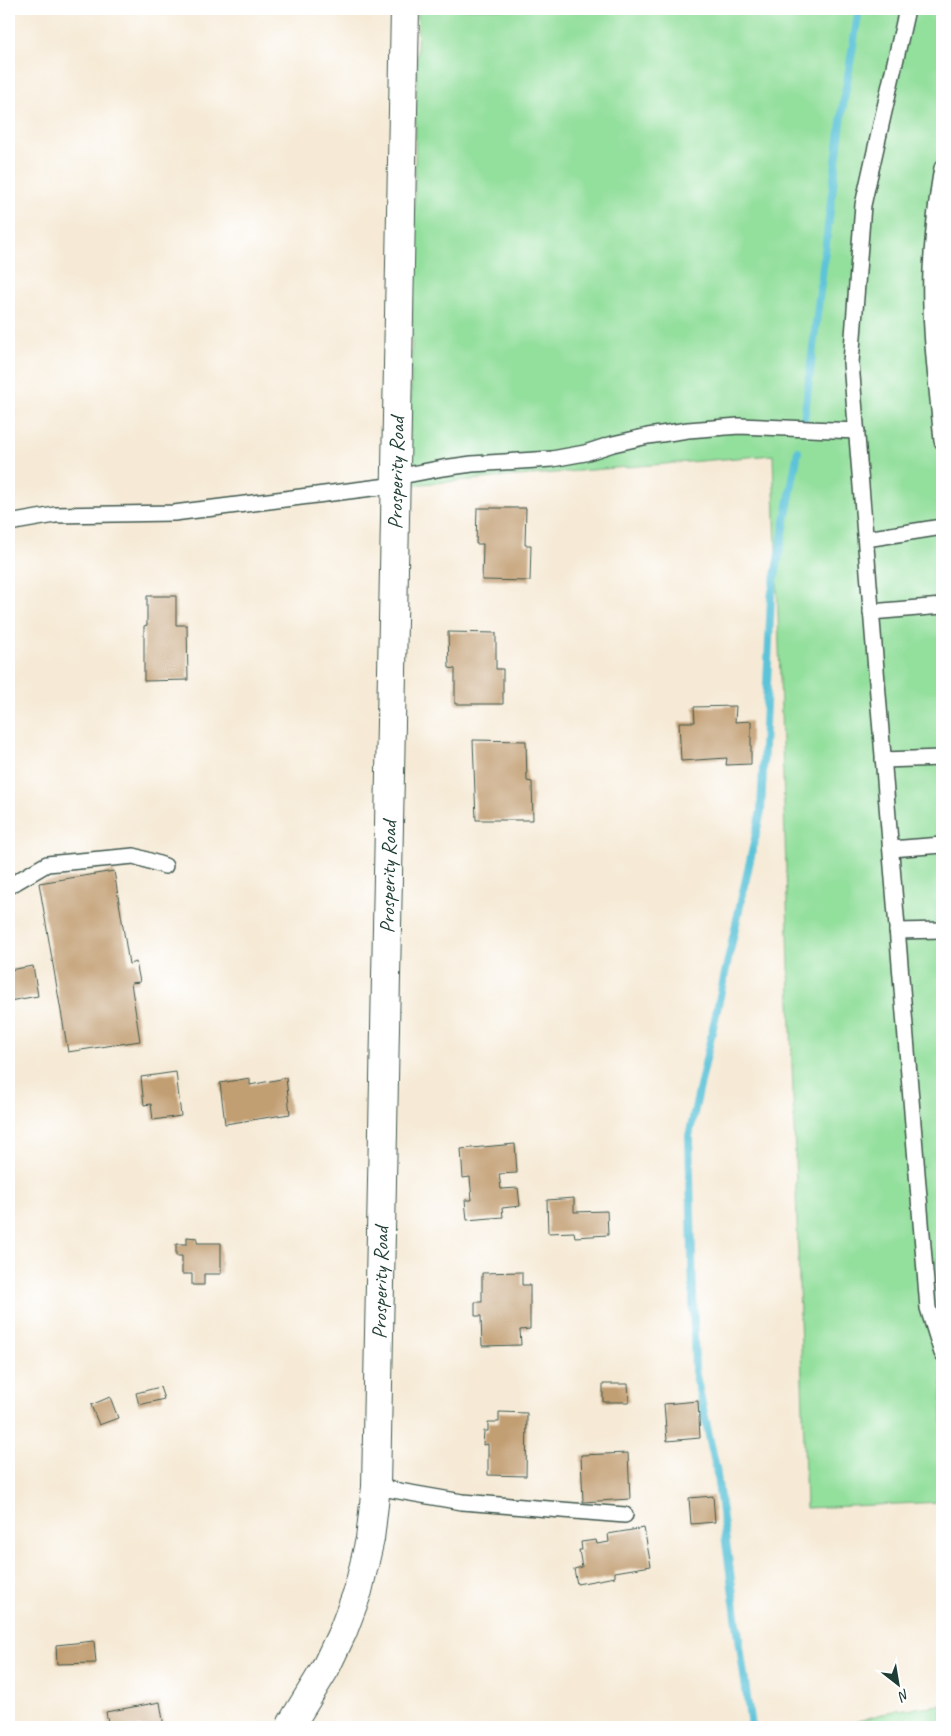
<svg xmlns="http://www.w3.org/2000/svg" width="951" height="1736" font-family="Caveat,sans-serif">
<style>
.green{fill:#93df9c;stroke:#598e68}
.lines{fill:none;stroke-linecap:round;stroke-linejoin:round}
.stream{stroke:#5bc3d8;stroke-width:8}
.building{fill:#c29f73}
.service-casing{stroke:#3f574c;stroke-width:18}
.tertiary-casing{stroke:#3f574c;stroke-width:30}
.service{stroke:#fff;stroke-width:15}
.tertiary{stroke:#fff;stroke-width:28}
.labels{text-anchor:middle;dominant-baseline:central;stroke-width:4;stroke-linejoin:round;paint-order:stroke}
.street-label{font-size:21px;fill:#1f3d34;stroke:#fff}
</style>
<rect width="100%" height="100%" fill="#fff"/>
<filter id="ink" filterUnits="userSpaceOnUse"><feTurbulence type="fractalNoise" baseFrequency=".02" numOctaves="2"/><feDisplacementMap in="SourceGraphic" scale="10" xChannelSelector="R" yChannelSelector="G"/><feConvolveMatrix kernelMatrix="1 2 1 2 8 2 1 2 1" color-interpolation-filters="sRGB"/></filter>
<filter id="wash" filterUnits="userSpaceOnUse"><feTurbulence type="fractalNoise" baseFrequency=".0096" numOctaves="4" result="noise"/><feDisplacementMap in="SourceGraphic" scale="20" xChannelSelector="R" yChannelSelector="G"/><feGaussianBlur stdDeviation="1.12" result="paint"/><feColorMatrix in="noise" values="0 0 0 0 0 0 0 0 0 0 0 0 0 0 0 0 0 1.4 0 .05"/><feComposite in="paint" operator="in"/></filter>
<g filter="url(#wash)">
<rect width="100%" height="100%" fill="#f6ead6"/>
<!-- green -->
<g class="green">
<polygon points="418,9 942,9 942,1502 806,1508 773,455 409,485"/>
<polygon points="942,1705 942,1727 837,1727 896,1710"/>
</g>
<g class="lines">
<!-- stream -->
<g class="stream">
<polyline points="804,420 843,106 859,9"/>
<polyline points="751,1727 716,1468 695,1371 689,1136 761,811 771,598 798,451"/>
</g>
</g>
<g id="blocks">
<!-- building -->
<g class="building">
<polygon points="477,508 526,508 525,545 531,545 530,581 482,580 483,544 476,544"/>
<polygon points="147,596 176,596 176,625 187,625 188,680 144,681 144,626 147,625"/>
<polygon points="448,632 496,633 496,669 503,669 503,704 455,704 455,669 449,668"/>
<polygon points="736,706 735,722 751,721 751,764 726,765 727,758 681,761 679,722 695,722 694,707"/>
<polygon points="473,740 526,741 527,781 532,782 533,820 476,820"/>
<polygon points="114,871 129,964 136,962 140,982 131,983 140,1041 68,1052 39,883"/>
<polygon points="33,966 38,996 9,1001 9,970"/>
<polygon points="176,1072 181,1116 153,1120 151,1104 144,1105 141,1077"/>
<polygon points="250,1078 250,1085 286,1078 290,1114 225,1124 220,1083"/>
<polygon points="515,1144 517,1173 499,1174 501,1189 518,1188 520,1206 502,1208 503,1217 467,1220 465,1200 472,1200 470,1177 463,1178 461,1149"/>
<polygon points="574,1198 574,1212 607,1211 608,1235 575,1237 574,1232 548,1233 547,1200"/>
<polygon points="187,1237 197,1238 197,1243 221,1243 221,1274 204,1274 204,1285 192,1285 192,1274 182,1274 182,1256 176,1256 176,1244 187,1244"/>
<polygon points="522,1272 522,1285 530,1285 530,1329 520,1330 521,1345 482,1346 481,1316 475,1316 475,1302 482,1302 482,1273"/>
<polygon points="603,1384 628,1384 629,1402 603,1402"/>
<polygon points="160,1387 164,1399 139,1405 136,1393"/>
<polygon points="110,1397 118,1418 99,1425 91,1405"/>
<polygon points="698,1401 700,1438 667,1441 664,1404"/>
<polygon points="499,1412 527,1413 526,1476 488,1475 488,1444 483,1445 484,1431 488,1431 488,1422 499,1422"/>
<polygon points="628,1453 630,1499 583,1502 581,1455"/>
<polygon points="713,1496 715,1522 691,1524 689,1498"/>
<polygon points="644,1528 651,1566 615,1572 615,1577 577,1584 574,1569 582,1567 579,1550 582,1550 581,1542 596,1540 597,1544 609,1542 608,1534"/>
<polygon points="94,1641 96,1663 57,1664 56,1645"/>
<polygon points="160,1702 164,1727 109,1727 106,1712"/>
</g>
</g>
</g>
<g filter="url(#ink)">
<use href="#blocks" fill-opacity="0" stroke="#3f574c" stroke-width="1"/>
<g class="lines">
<defs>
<g id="service">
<polyline points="907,9 863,205 851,363 928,1308 942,1353"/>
<path d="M942,168c-6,34 -9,68 -11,102 -2,57 6,115 11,171"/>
<polyline points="396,477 443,468 472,464 552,459 585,453 613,444 648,436 688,430 739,426 857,431"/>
<polyline points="9,523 55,515 174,513 396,485"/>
<polyline points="866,539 942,527"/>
<polyline points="871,612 942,606"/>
<polyline points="883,760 942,758"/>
<polyline points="891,849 942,845"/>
<polyline points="9,886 47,864 134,856 165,866"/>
<polyline points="897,931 942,930"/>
<polyline points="376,1487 462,1502 625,1515"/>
</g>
<g id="tertiary">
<path id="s1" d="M291,1727l1,-4 33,-54 18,-38 15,-40 12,-52 6,-52 29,-1478"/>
</g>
</defs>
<!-- service casing -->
<use href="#service" class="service-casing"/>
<!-- tertiary casing -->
<use href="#tertiary" class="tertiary-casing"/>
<!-- service -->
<use href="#service" class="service"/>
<!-- tertiary -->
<use href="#tertiary" class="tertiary"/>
</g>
</g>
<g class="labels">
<!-- street labels -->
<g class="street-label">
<text stroke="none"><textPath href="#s1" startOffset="1272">Prosperity Road</textPath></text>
<text stroke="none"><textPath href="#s1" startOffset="868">Prosperity Road</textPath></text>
<text stroke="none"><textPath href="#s1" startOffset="462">Prosperity Road</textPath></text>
</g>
</g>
<!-- margin -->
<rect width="951" height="1736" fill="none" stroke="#fff" stroke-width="30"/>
<!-- north arrow -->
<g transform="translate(898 1684) rotate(149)" stroke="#ffffff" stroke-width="4" paint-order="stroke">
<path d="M0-4L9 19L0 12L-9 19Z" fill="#1f3d34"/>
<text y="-8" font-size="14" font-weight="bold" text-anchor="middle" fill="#1f3d34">N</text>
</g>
</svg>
